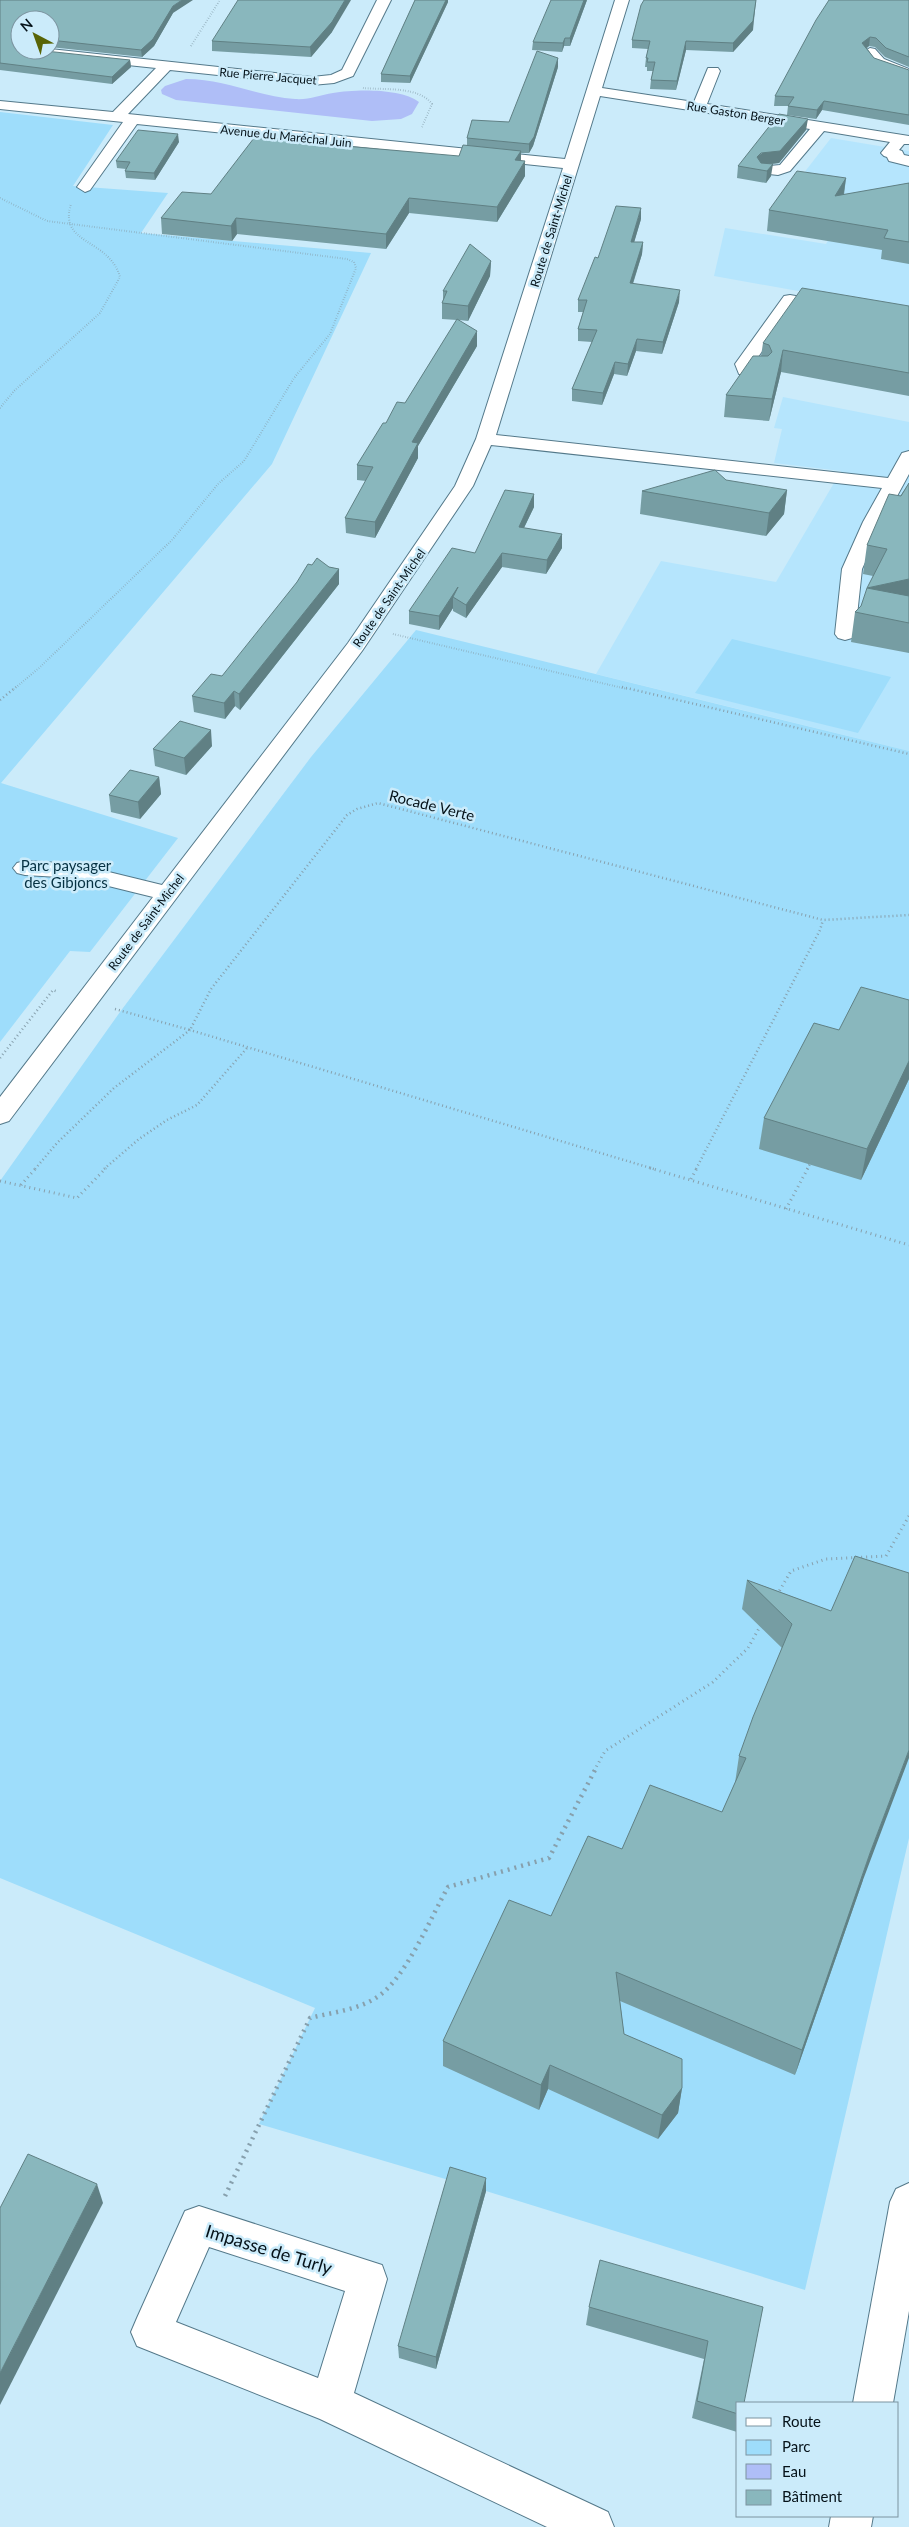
<svg xmlns="http://www.w3.org/2000/svg" width="909" height="2527" font-family="Lato,sans-serif">
<style>
.built{fill:#b5e5fd}
.green{fill:#9eddfb}
.water{fill:#afbef7}
.lines{fill:none;stroke-linecap:round;stroke-linejoin:round}
.minor-casing{stroke:#54798a;stroke-width:2}
.path-far3{stroke:#87a0ad;stroke-width:2;stroke-dasharray:0.5 2;stroke-linecap:butt}
.path-far2{stroke:#87a0ad;stroke-width:2.5;stroke-dasharray:1 3;stroke-linecap:butt}
.path-far1{stroke:#87a0ad;stroke-width:3;stroke-dasharray:1 4;stroke-linecap:butt}
.path{stroke:#87a0ad;stroke-width:4.5;stroke-dasharray:2 5;stroke-linecap:butt}
.minor{fill:#fff;fill-rule:evenodd}
.wall{fill:#769da3}
.shaded-wall{fill:#608084}
.building{fill:#89b7bd;stroke:#608084}
.labels{text-anchor:middle;dominant-baseline:central;stroke-width:5;stroke-linejoin:round;paint-order:stroke}
.far-street-label{font-size:12px;fill:#051219;stroke:#cbebfa}
.street-label{font-size:15px;fill:#051219;stroke:#cbebfa}
.park-label{font-size:15px;fill:#063142;stroke:#cbebfa}
.near-street-label{font-size:18px;fill:#051219;stroke:#cbebfa}
</style>
<rect width="100%" height="100%" fill="#cbebfa"/>
<!-- built -->
<g class="built">
<polygon points="831,138 909,151 909,311 714,276 725,228 826,244 852,196 793,187"/>
<polygon points="783,397 909,422 909,751 596,674 661,561 776,582 841,471 774,463 782,429 774,428"/>
</g>
<!-- green -->
<g class="green">
<polygon points="0,112 113,125 73,186 168,193 141,233 371,253 272,464 1,783 178,838 90,952 70,951 0,1042"/>
<polygon points="416,630 909,751 909,1838 805,2290 486,2191 259,2124 315,2008 0,1878 0,1181 120,1012 311,757"/>
<polygon points="732,639 891,677 858,733 695,693"/>
</g>
<!-- water -->
<path class="water" d="M186,79c39,0 73,18 109,20 14,1 25,-4 38,-6 22,-4 68,-5 86,9l-7,12 -11,5 -29,2 -196,-21 -14,-6 -1,-4 4,-4z"/>
<g class="lines">
<defs>
<g id="minor">
<polygon points="377,0 391,0 353,76 334,83 312,85 170,70 128,114 565,159 615,0 629,0 602,88 694,102 708,68 718,68 720,71 707,104 909,136 909,144 904,144 899,150 902,151 904,155 909,156 909,166 889,161 887,157 884,156 881,153 890,142 824,131 790,171 778,175 760,173 757,170 760,167 780,165 810,129 600,96 496,435 888,478 902,453 909,451 909,474 883,522 862,569 855,634 852,638 845,640 838,638 835,634 842,569 863,522 882,488 491,445 473,486 362,651 9,1121 0,1124 0,1097 153,897 76,878 25,875 17,873 13,868 17,863 25,861 76,864 162,885 348,643 455,486 476,439 563,168 137,124 90,190 85,192 77,187 123,122 0,109 0,101 113,112 156,68 23,54 16,50 20,47 20,50 50,49 312,77 331,75 342,70"/>
<polygon points="870,48 875,49 884,59 909,69 909,78 874,65 863,52"/>
<polygon points="790,295 830,302 836,303 838,307 836,311 830,312 794,306 753,364 765,368 768,372 765,376 759,377 739,374 735,364 784,296"/>
<polygon points="909,2183 909,2311 893,2403 853,2403 890,2202 896,2189"/>
<path d="M199,2206l183,59 5,14 -33,114 254,119 6,15h-67l-227,-108 -183,-73 -6,-14 6,-14 48,-107zM209,2247l136,44 -27,87 -142,-56z"/>
<polygon points="831,2516 873,2516 871,2527 829,2527"/>
</g>
</defs>
<!-- minor casing -->
<use href="#minor" class="minor-casing"/>
<!-- path-far3 -->
<g class="path-far3">
<polyline points="191,46 220,0"/>
<path d="M363,88c20,2 56,-2 69,16l-10,23"/>
<polyline points="0,198 47,221 347,259 354,262 356,268 330,334 294,378 244,461 218,484 172,540 39,668 14,689"/>
<path d="M0,408l14,-17 86,-78 20,-36c-11,-39 -62,-32 -49,-73"/>
<polyline points="393,634 627,689"/>
</g>
<!-- path-far2 -->
<g class="path-far2">
<polyline points="622,687 909,754"/>
<polyline points="0,700 16,687"/>
<polyline points="115,1009 190,1030 211,989 347,815 357,809 378,803 823,920 909,915"/>
<polyline points="0,1058 53,990 58,992"/>
<polyline points="35,1169 57,1143 114,1088 190,1030 654,1169"/>
<polyline points="104,1169 139,1139 167,1120 197,1105 247,1048"/>
<polyline points="696,1169 820,930 823,920"/>
<polyline points="807,1169 810,1164"/>
</g>
<!-- path-far1 -->
<g class="path-far1">
<polyline points="650,1168 909,1245"/>
<polyline points="691,1179 697,1168"/>
<polyline points="0,1181 77,1198 106,1168"/>
<polyline points="21,1185 36,1168"/>
<polyline points="786,1209 808,1168"/>
<polyline points="777,1595 791,1571 826,1559 886,1556 909,1516"/>
<polyline points="594,1771 605,1751 713,1682 748,1648 762,1623"/>
</g>
<!-- path -->
<path class="path" d="M225,2196l85,-178c23,-6 50,-8 70,-23 27,-20 51,-78 68,-108l101,-29 46,-88"/>
<!-- minor -->
<use href="#minor" class="minor"/>
</g>
<!-- wall -->
<g class="wall">
<polygon points="0,0 173,13 154,46 142,57 50,47 50,20 20,20 20,45 19,46 20,50 130,60 131,67 112,84 0,70"/>
<polygon points="415,0 448,0 448,2 410,83 381,82 381,74"/>
<polygon points="587,0 570,46 564,46 562,52 532,50 533,42"/>
<polygon points="909,0 909,67 885,57 875,47 869,46 867,48 874,58 909,70 909,125 822,110 816,119 787,115 788,106 774,106 775,96"/>
<polygon points="753,30 733,52 686,50 676,90 650,89 651,80 653,71 647,71 647,67 645,67 646,58 648,49 632,48 632,40"/>
<polygon points="332,32 311,57 212,51 212,41"/>
<polygon points="558,67 533,146 529,153 521,153 521,160 525,176 497,222 409,213 386,249 237,234 232,241 162,234 161,218 211,194 459,156 467,145 467,138 509,122"/>
<polygon points="806,130 779,163 771,164 771,176 766,183 737,178 738,166"/>
<polygon points="179,142 155,180 126,178 125,171 126,169 117,168 116,161"/>
<polygon points="846,178 844,195 909,183 909,264 881,259 882,250 767,231 769,210"/>
<polygon points="641,219 634,242 643,242 642,254 633,284 679,302 662,354 636,351 627,376 614,374 602,405 572,401 572,389 592,342 578,341 578,329 583,312 578,312 578,300 598,258"/>
<polygon points="491,261 490,276 468,321 459,320 477,346 418,446 418,458 375,538 346,533 345,518 366,481 357,480 357,465 386,423 405,403 457,320 442,319 442,303 443,300 443,291"/>
<polygon points="909,306 909,396 781,372 769,421 724,417 726,395 761,356 763,343"/>
<polygon points="909,483 909,653 851,642 855,612 861,606 873,576 863,574 867,545"/>
<polygon points="787,490 784,514 766,536 640,514 642,491"/>
<polygon points="534,494 534,507 524,528 562,534 562,548 546,574 502,567 466,618 453,611 453,608 439,630 409,624 409,611 475,553"/>
<polygon points="329,567 339,569 339,584 240,710 235,706 225,719 194,712 192,696 222,676"/>
<polygon points="212,746 186,775 155,766 153,749"/>
<polygon points="159,777 161,794 140,819 111,812 109,795"/>
<polygon points="909,1000 909,1079 861,1180 759,1149 764,1118 839,1030"/>
<polygon points="747,1580 831,1611 863,1880 795,2075 620,2001 624,2034 682,2088 678,2113 658,2139 548,2089 539,2110 443,2066 443,2041 551,1916 622,1849 722,1812 735,1783 739,1756 782,1648 742,1609"/>
<polygon points="486,2178 486,2191 436,2369 399,2358 398,2346"/>
<polygon points="589,2307 763,2307 738,2403 737,2432 692,2418 704,2359 586,2325"/>
</g>
<!-- shaded-wall -->
<g class="shaded-wall">
<polygon points="182,0 193,0 173,13 154,46 142,57 141,50 173,6"/>
<polygon points="345,0 351,0 332,32 311,57 310,47"/>
<polygon points="446,0 448,0 448,2 410,83 410,76"/>
<polygon points="584,0 587,0 570,46 570,38"/>
<polygon points="756,0 753,30 733,52 733,43"/>
<polygon points="870,37 869,46 861,52 862,43"/>
<polygon points="19,38 20,45 14,50 13,42"/>
<polygon points="565,38 564,46 562,52 563,43"/>
<polygon points="686,41 686,50 676,90 677,81"/>
<polygon points="558,58 558,67 533,146 529,153 529,144"/>
<polygon points="130,60 131,67 112,84 112,77"/>
<polygon points="824,101 822,110 816,119 817,110"/>
<polygon points="808,119 806,130 779,163 760,165 757,157"/>
<polygon points="178,134 179,142 155,180 154,173"/>
<polygon points="521,151 521,166 515,160"/>
<polygon points="525,161 525,176 497,222 497,207"/>
<polygon points="773,164 771,176 766,183 767,171"/>
<polygon points="846,178 843,198 835,196"/>
<polygon points="409,198 409,213 386,249 386,234"/>
<polygon points="641,208 641,219 631,253 631,242"/>
<polygon points="236,218 237,234 232,241 231,226"/>
<polygon points="643,242 642,254 629,295 630,283"/>
<polygon points="491,261 490,276 468,321 468,306"/>
<polygon points="680,290 679,302 662,354 663,342"/>
<polygon points="477,331 477,346 418,446 418,458 375,538 375,522 412,442"/>
<polygon points="637,339 636,351 627,376 628,364"/>
<polygon points="783,350 781,372 769,421 772,399"/>
<polygon points="615,362 614,374 602,405 603,393"/>
<polygon points="787,490 784,514 766,536 769,513"/>
<polygon points="534,494 534,507 518,540 519,527"/>
<polygon points="562,534 562,548 546,574 547,560"/>
<polygon points="502,553 502,567 466,618 466,605"/>
<polygon points="339,569 339,584 240,710 239,694"/>
<polygon points="909,579 909,607 867,588"/>
<polygon points="458,587 453,597 453,608 439,630 439,616"/>
<polygon points="234,691 235,706 225,719 224,703"/>
<polygon points="211,730 212,746 186,775 184,758"/>
<polygon points="159,777 161,794 140,819 138,802"/>
<polygon points="909,1061 909,1079 861,1180 867,1149"/>
<polygon points="909,1750 909,1758 863,1880 795,2075 802,2050 870,1853"/>
<polygon points="550,2065 548,2089 539,2110 541,2085"/>
<polygon points="682,2088 678,2113 658,2139 662,2115"/>
<polygon points="486,2178 486,2191 436,2369 436,2357"/>
<polygon points="97,2184 103,2203 0,2405 0,2373"/>
</g>
<!-- building -->
<g class="building">
<polygon points="0,0 182,0 173,6 153,39 141,50 50,40 50,20 20,20 20,39 19,38 13,42 20,47 20,50 36,50 130,60 112,77 0,63"/>
<polygon points="238,0 345,0 332,22 310,47 212,41"/>
<polygon points="415,0 446,0 410,76 381,74"/>
<polygon points="551,0 584,0 570,38 565,38 563,43 533,42"/>
<polygon points="644,0 756,0 753,21 733,43 686,41 677,81 651,80 655,62 647,62 648,58 646,58 650,41 632,40 641,5"/>
<polygon points="829,0 909,0 909,57 886,48 876,38 870,37 862,43 874,58 909,70 909,115 824,101 817,110 788,106 794,97 775,96 816,20"/>
<polygon points="537,51 558,58 534,137 529,144 467,138 472,120 509,122"/>
<polygon points="779,114 808,119 780,151 761,153 757,157 761,163 773,164 767,171 738,166"/>
<polygon points="138,130 178,134 154,173 125,171 130,162 116,161"/>
<polygon points="254,138 459,156 463,145 521,151 515,160 525,161 497,207 409,198 386,234 236,218 231,226 161,218 182,192 211,194"/>
<polygon points="797,171 846,178 835,196 909,183 909,242 884,238 888,230 769,210"/>
<polygon points="616,206 641,208 631,242 643,242 630,283 680,290 663,342 637,339 628,364 615,362 603,393 572,389 597,330 578,329 587,300 578,300 595,257 598,258"/>
<polygon points="470,244 491,261 468,306 442,303 447,291 443,291"/>
<polygon points="802,288 909,306 909,373 783,350 772,399 726,395 753,356 768,356 772,352 769,345 763,343"/>
<polygon points="457,319 477,331 412,442 418,443 375,522 345,518 373,467 357,465 383,423 386,423 397,402 405,403"/>
<polygon points="715,470 726,480 787,490 769,513 642,491"/>
<polygon points="909,483 909,579 867,588 887,549 867,545 889,494 901,496"/>
<polygon points="505,490 534,494 519,527 562,534 547,560 502,553 466,605 453,597 458,587 439,616 409,611 452,548 475,553"/>
<polygon points="317,558 329,567 339,569 239,694 234,691 224,703 192,696 211,674 222,676 297,582 308,564 312,565"/>
<polygon points="867,588 909,596 909,623 855,612 861,606"/>
<polygon points="180,721 211,730 184,758 153,749"/>
<polygon points="130,770 159,777 138,802 109,795"/>
<polygon points="861,987 909,1000 909,1061 867,1149 764,1118 814,1023 839,1030"/>
<polygon points="855,1556 909,1573 909,1750 870,1853 802,2050 616,1972 624,2034 682,2059 682,2088 662,2115 550,2065 541,2085 443,2041 509,1900 551,1916 588,1836 622,1849 650,1785 722,1812 746,1758 739,1756 753,1717 792,1624 747,1580 831,1611"/>
<polygon points="28,2154 97,2184 0,2373 0,2208"/>
<polygon points="450,2167 486,2178 436,2357 398,2346"/>
<polygon points="600,2260 763,2307 744,2403 738,2403 738,2414 697,2401 708,2341 589,2307"/>
</g>
<g class="labels">
<!-- far-street labels -->
<g class="far-street-label">
<text transform="translate(268 76) rotate(5)">Rue Pierre Jacquet</text>
<text transform="translate(736 113) rotate(9)">Rue Gaston Berger</text>
<text transform="translate(286 136) rotate(6)">Avenue du Maréchal Juin</text>
<text transform="translate(551 231) rotate(-73)">Route de Saint-Michel</text>
<text transform="translate(389 598) rotate(-55)">Route de Saint-Michel</text>
<text transform="translate(146 922) rotate(-53)">Route de Saint-Michel</text>
</g>
<!-- street labels -->
<g class="street-label">
<text transform="translate(432 805) rotate(14)">Rocade Verte</text>
</g>
<!-- park labels -->
<g class="park-label">
<text x="66" y="865">Parc paysager<tspan x="66" dy="17">des Gibjoncs</tspan></text>
</g>
<!-- near-street labels -->
<g class="near-street-label">
<text transform="translate(269 2249) rotate(17)">Impasse de Turly</text>
</g>
</g>
<!-- legend -->
<rect x="736" y="2402" width="162" height="115" fill="#cbebfa" stroke="#7c94a0"/>
<rect x="746" y="2418" width="25" height="8" fill="#ffffff" stroke="#7c94a0"/>
<text x="782" y="2427" font-size="15" fill="#051219">Route</text>
<rect x="746" y="2440" width="25" height="15" fill="#9eddfb" stroke="#7c94a0"/>
<text x="782" y="2452" font-size="15" fill="#051219">Parc</text>
<rect x="746" y="2464" width="25" height="15" fill="#afbef7" stroke="#7c94a0"/>
<text x="782" y="2477" font-size="15" fill="#051219">Eau</text>
<rect x="746" y="2490" width="25" height="15" fill="#89b7bd" stroke="#7c94a0"/>
<text x="782" y="2502" font-size="15" fill="#051219">Bâtiment</text>
<!-- north arrow -->
<g transform="translate(35 35) rotate(319)"><circle r="24" fill="#cbebfa" stroke="#7c94a0"/>
<path d="M0-4L9 19L0 12L-9 19Z" fill="#586406"/>
<text y="-8" font-size="14" font-weight="bold" text-anchor="middle" fill="#051219">N</text>
</g>
</svg>
